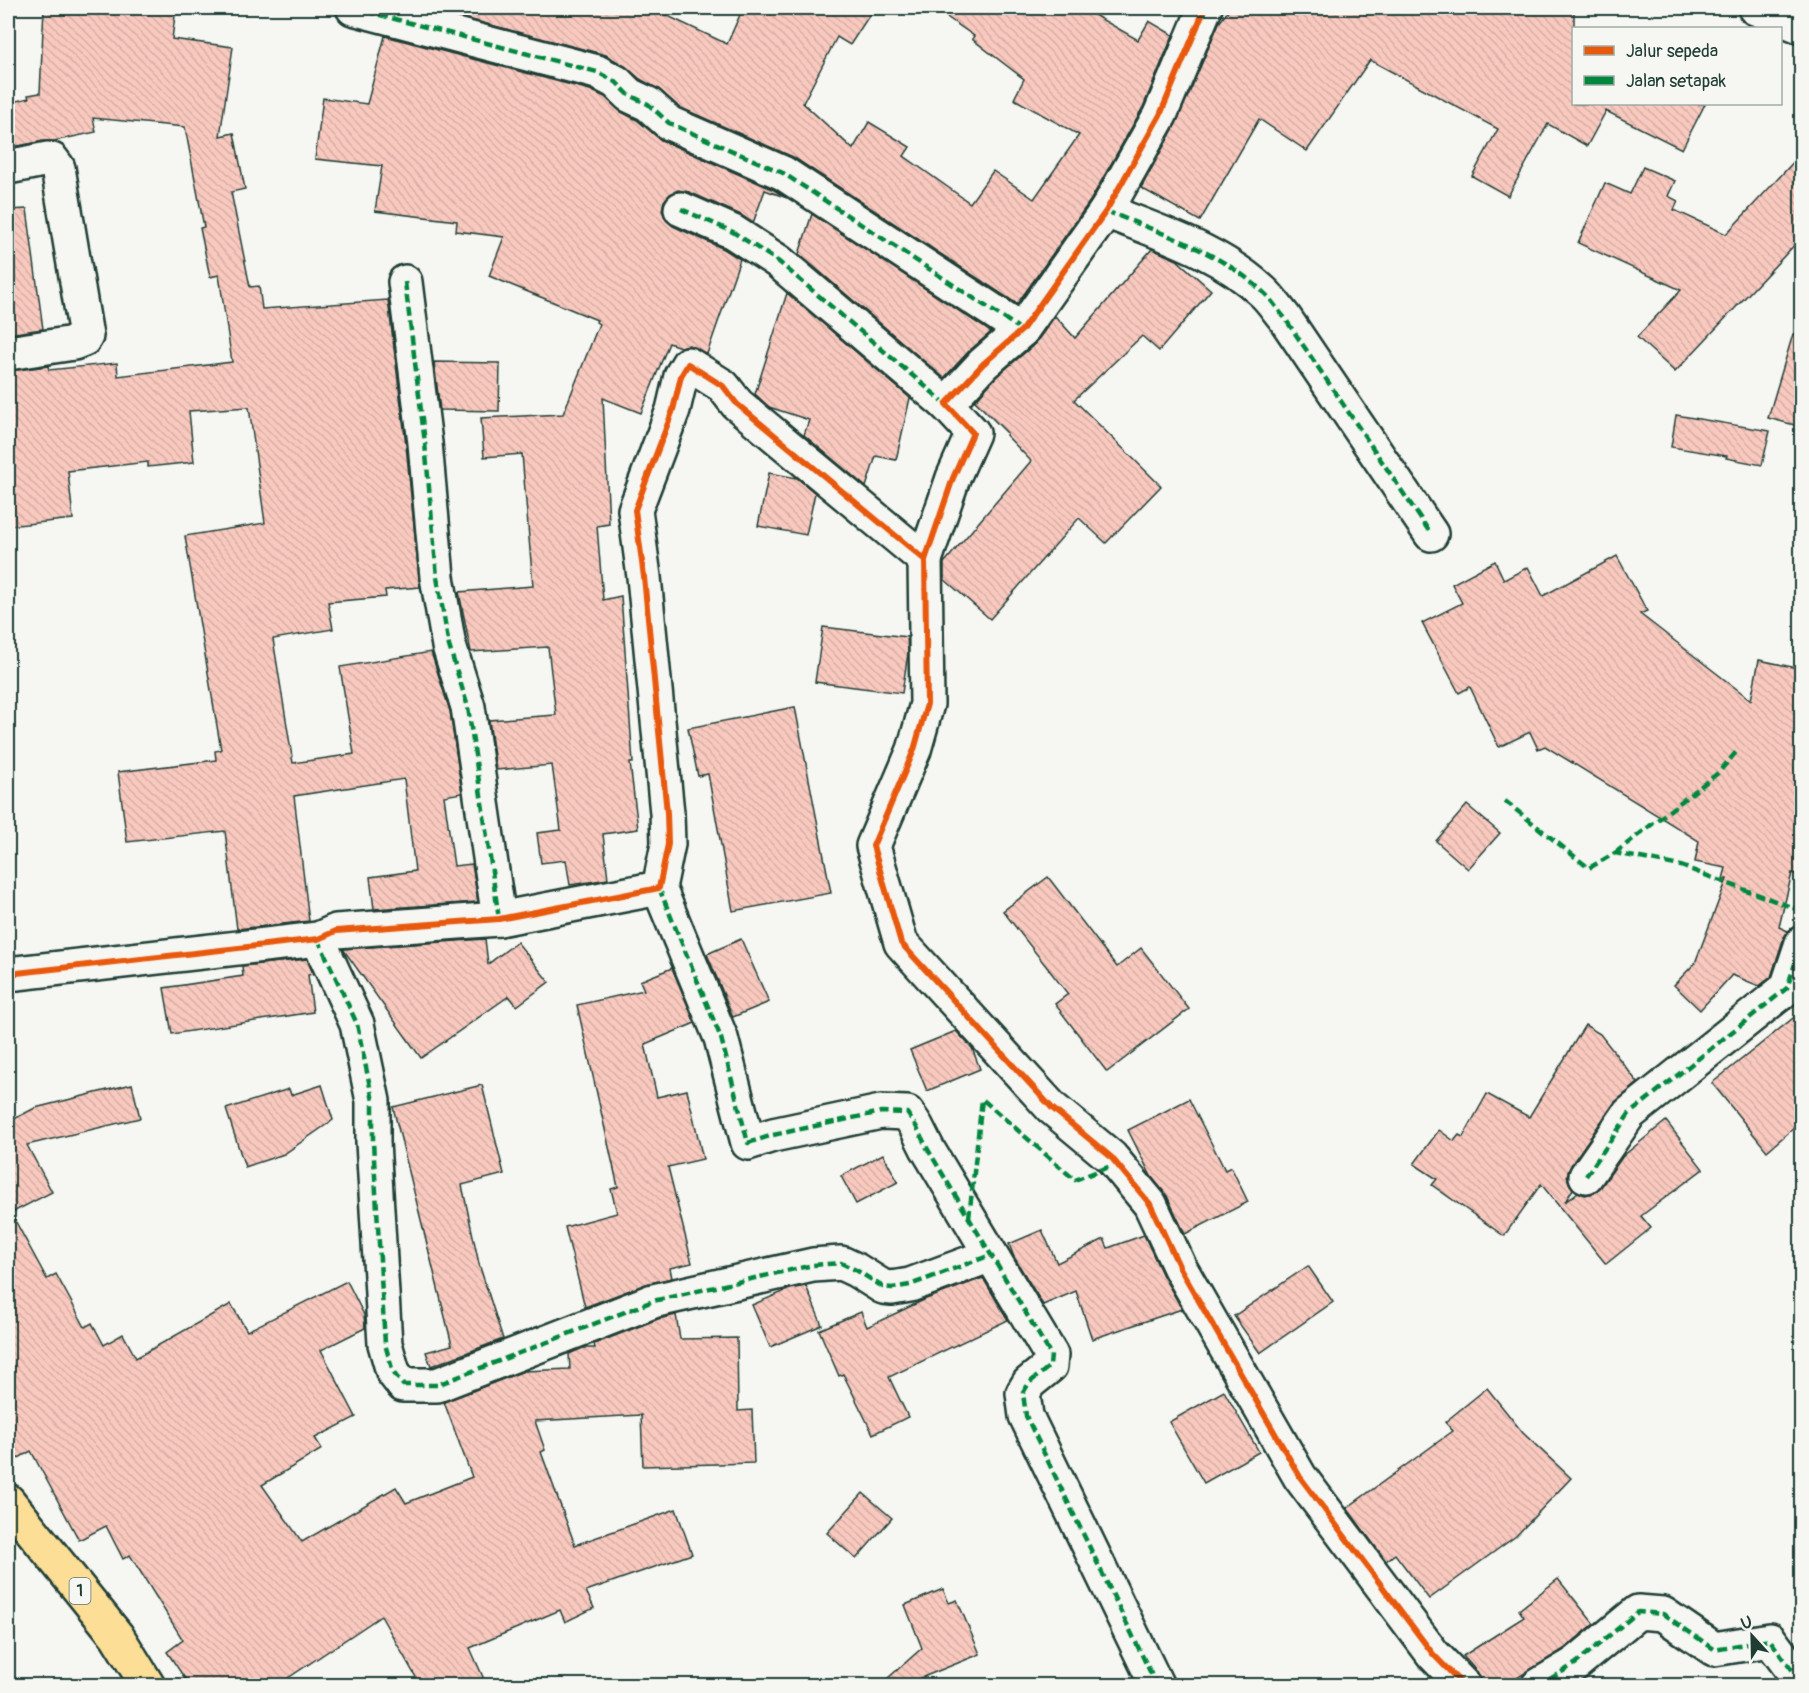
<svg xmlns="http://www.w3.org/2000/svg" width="1809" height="1693" font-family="Pangolin,sans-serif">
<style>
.building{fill:url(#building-back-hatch);stroke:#1f3d34;stroke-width:1.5}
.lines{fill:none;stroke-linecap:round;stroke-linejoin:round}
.street-casing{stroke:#1f3d34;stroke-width:38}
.secondary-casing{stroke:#1f3d34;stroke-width:38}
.highway-casing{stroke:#1f3d34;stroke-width:38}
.street{stroke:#f6f6f2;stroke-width:33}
.secondary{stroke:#f6f6f2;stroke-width:33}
.highway{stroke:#fcde96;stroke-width:33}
.quiet{stroke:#00873e;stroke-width:4.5;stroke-dasharray:9 4.5;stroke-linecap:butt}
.cycleway-casing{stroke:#f6f6f2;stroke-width:10}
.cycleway{stroke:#e8590c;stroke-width:6}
.labels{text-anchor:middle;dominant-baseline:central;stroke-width:5;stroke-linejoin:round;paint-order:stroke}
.shield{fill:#f6f6f2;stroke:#60746d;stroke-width:1.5}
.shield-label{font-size:16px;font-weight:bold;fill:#1f3d34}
</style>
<defs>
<pattern id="building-back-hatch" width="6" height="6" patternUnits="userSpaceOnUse" patternTransform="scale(1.5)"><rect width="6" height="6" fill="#f9c9bf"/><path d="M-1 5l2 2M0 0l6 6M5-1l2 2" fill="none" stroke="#d5aea5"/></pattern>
</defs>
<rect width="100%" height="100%" fill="#f6f6f2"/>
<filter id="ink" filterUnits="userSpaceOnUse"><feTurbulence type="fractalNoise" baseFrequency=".0167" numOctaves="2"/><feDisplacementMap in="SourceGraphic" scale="12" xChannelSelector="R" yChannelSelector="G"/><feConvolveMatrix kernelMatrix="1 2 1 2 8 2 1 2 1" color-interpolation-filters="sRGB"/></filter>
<g filter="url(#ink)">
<!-- building -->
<g class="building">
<polygon points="44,8 176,8 172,39 233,47 220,136 234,133 245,189 231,192 250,287 259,286 262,309 388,300 406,445 420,587 385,590 386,597 328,602 333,629 273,639 293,763 354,754 340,667 431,652 450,711 462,793 444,796 454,866 472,864 478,902 374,909 370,877 415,871 404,779 294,796 309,921 237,929 225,831 127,842 118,772 216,760 215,751 221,750 185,536 265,523 249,407 189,411 194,462 148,467 148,462 68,471 73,519 8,526 8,371 48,366 49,370 117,363 118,376 232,362 219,275 210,277 200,228 204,227 185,127 93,118 96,132 54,141 44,141 8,148 8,103 29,98 28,95 40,93"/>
<polygon points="425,8 651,8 727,44 743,8 874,8 850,45 837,37 803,103 853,149 869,122 910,147 904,156 970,203 993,171 1034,199 1079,135 1014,99 1024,79 972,39 974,36 934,8 1082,8 1138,40 1149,21 1173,35 1143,107 1090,201 1017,304 793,157 679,107 660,90 640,79 625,66 606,55"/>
<polygon points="1230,8 1574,8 1574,104 1705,104 1682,149 1606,111 1587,146 1548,124 1508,196 1472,176 1498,129 1370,60 1307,151 1259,119 1200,221 1141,188 1176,124 1219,23"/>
<polygon points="385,36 590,90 605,97 621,112 637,120 661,140 774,190 787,198 765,190 753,223 741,215 689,192 678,190 670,194 664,201 662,210 666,220 673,226 724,249 740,259 707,354 689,345 680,347 669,343 641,413 603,398 609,524 597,526 603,600 621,596 633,763 630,763 638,829 603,834 608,879 570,885 566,860 541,863 537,833 561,830 552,765 496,770 489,720 556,715 548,647 471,652 459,592 533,586 522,454 484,457 481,418 563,414 599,324 596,322 597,320 489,276 504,237 456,231 457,221 375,211 382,166 315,159 323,98 367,104"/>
<polygon points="1802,153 1802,237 1675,372 1637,337 1681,290 1578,243 1605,183 1630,194 1643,167 1675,181 1668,196 1678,201 1674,210 1726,234"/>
<polygon points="27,209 43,329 8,334 8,210"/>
<polygon points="812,214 991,332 969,351 944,378 799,254"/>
<polygon points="1152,249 1177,260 1211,290 1159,351 1142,336 1074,400 1161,486 1106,543 1079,518 990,619 944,579 944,563 1031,461 1006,435 1007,433 975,401 996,377 1035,344 1055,316 1075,338"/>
<polygon points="787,293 910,398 896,460 876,456 866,487 804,435 809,420 769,407 755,394"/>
<polygon points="1793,334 1802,335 1802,427 1768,418"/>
<polygon points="434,362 500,363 499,411 440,410"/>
<polygon points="1676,415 1770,431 1762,465 1726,458 1727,456 1671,447"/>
<polygon points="769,473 797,478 815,493 806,535 758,526"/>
<polygon points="1617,556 1647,611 1640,614 1751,700 1759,660 1802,669 1802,774 1794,803 1802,805 1802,875 1792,873 1779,927 1788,931 1784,937 1771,977 1759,986 1732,975 1700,1010 1674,985 1695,963 1727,879 1723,879 1726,868 1695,862 1699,841 1545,746 1538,749 1530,732 1499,747 1470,687 1459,693 1422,623 1462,603 1452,584 1495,561 1504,580 1528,567 1543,596"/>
<polygon points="823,627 907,637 908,653 902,693 815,682"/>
<polygon points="795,707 831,893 733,911 708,774 698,776 688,728"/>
<polygon points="1467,805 1500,833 1468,869 1436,841"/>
<polygon points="1048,877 1117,967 1141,948 1189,1009 1107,1072 1055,1004 1068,994 1003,911"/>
<polygon points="485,939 488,964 517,942 549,982 517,1006 509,996 421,1058 343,949"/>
<polygon points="741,939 769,1002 733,1017 707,954"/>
<polygon points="307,959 313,974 308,975 313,1012 172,1034 164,988 243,976 242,966"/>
<polygon points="672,968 695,1023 645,1044 657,1097 687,1090 703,1159 668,1167 692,1263 670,1268 672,1278 646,1284 585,1307 565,1227 617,1213 611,1189 618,1187 577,1005 644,990 640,981"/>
<polygon points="1802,1011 1802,1121 1767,1151 1712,1083"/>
<polygon points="1585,1025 1600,1034 1638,1083 1614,1103 1571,1165 1567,1175 1569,1183 1573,1189 1565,1202 1578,1192 1585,1195 1594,1193 1601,1187 1623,1156 1666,1121 1703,1169 1641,1216 1651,1228 1606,1264 1541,1184 1504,1236 1432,1185 1437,1179 1414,1164 1439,1130 1454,1141 1459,1135 1463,1137 1487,1094 1529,1117"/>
<polygon points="956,1031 972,1048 980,1069 927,1091 910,1050"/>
<polygon points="132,1084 140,1118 27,1145 52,1192 11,1213 47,1279 56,1274 85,1327 92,1323 104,1345 123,1334 136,1358 231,1304 247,1331 347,1281 364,1315 365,1328 321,1350 356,1417 315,1438 322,1449 262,1485 302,1542 396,1487 406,1503 472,1477 444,1402 524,1371 570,1369 569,1354 583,1348 595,1348 594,1344 658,1319 676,1315 680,1339 737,1338 738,1411 752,1410 754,1463 643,1466 641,1415 535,1421 545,1450 541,1452 575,1545 676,1509 692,1554 586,1591 594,1608 565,1622 560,1610 470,1648 487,1686 421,1686 381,1616 276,1686 190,1686 167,1652 183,1640 130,1555 123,1559 106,1526 79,1540 31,1451 8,1464 8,1107 14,1119 35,1108"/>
<polygon points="322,1085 333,1120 284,1154 245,1167 226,1109 289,1089 291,1095"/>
<polygon points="482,1085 504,1174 462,1185 479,1264 503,1339 431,1366 426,1352 452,1345 393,1107"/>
<polygon points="1189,1099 1225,1170 1231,1167 1248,1202 1185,1234 1167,1196 1151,1176 1128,1130"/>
<polygon points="883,1154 898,1182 856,1204 841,1176"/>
<polygon points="1042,1230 1057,1263 1104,1239 1108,1248 1144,1235 1163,1276 1182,1309 1092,1339 1076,1291 1043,1305 1014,1257 1009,1244"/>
<polygon points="1308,1266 1333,1302 1260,1353 1234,1316"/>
<polygon points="983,1278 1008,1320 889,1377 908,1417 873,1434 843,1374 839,1376 819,1330 861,1312 867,1327 926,1299"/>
<polygon points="806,1286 822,1325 770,1347 752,1305 790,1289"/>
<polygon points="1487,1388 1523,1433 1571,1478 1516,1536 1429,1599 1395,1554 1386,1561 1347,1508 1453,1431 1445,1422"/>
<polygon points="1224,1391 1259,1452 1204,1483 1169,1422"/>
<polygon points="863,1493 892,1518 856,1559 827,1533"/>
<polygon points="1558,1579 1594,1624 1564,1649 1504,1686 1483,1686 1478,1673 1463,1656 1524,1617 1519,1610"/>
<polygon points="943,1589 949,1603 957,1600 980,1654 901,1686 879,1686 922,1648 905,1605"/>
</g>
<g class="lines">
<defs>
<g id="street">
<polyline points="353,8 597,72 616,82 629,95 648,104 669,123 783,173 1022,330"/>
<polyline points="8,167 48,159 52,160 58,168 86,336 84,339 74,343 8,353"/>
<polyline points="681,209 733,232 779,262 946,404"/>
<path d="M1106,211c54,22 114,40 157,81 8,7 14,17 21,25l147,217"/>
<polyline points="405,282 425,443 437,577 449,646 468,707 499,919"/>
<polyline points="925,560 927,704 914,750 873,846 901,943 1052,1108 1111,1157 1150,1204 1180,1268 1300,1477 1433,1654 1464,1686"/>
<polyline points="659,888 721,1038 748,1143 773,1135 881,1112 907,1113 916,1126 927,1148 1051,1355 1050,1366 1029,1383 1023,1393 1026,1416 1157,1686"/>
<polyline points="318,939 357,1024 373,1101 373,1142 385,1344 393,1372 403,1385 437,1385 653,1301 813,1265 841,1263 856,1270 883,1287 892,1288 910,1285 991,1255"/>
<polyline points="8,974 318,939 336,931 499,919 659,888 668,844 667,813 644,577 635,510 673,410 681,376 688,364 723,386 737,404 925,560 953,478 973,433 946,404 983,364 1022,330 1106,211 1160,115 1205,8"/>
<polyline points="1586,1176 1629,1114 1787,988 1802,943"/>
<polyline points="1538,1686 1575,1664 1638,1612 1663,1614 1714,1649 1770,1640 1802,1683"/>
</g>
<polyline id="secondary" points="1755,8 1802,27"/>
<polyline id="highway" points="8,1501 117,1636 148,1686"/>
</defs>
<!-- street casing -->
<use href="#street" class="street-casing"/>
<!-- secondary casing -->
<use href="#secondary" class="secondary-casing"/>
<!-- highway casing -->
<use href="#highway" class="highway-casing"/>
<!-- street -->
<use href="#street" class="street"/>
<!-- secondary -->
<use href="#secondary" class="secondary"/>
<!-- highway -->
<use href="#highway" class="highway"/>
<!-- quiet -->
<g class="quiet">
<polyline points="353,8 597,72 616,82 629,95 648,104 669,123 783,173 1022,330"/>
<polyline points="681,209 733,232 779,262 946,404"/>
<path d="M1106,211c54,22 114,40 157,81 8,7 14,17 21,25l147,217"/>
<polyline points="405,282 425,443 437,577 449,646 468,707 499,919"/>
<polyline points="1505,801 1589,868 1615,853 1681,866 1802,911"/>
<polyline points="1615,853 1718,773 1738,750"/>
<polyline points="659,888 721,1038 748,1143 773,1135 881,1112 907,1113 916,1126 927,1148 1051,1355 1050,1366 1029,1383 1023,1393 1026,1416 1157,1686"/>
<polyline points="318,939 357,1024 373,1101 373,1142 385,1344 393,1372 403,1385 437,1385 653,1301 813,1265 841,1263 856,1270 883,1287 892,1288 910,1285 991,1255"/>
<polyline points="1586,1176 1629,1114 1787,988 1802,943"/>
<polyline points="969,1218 982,1099 1075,1180 1116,1164"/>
<polyline points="1538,1686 1575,1664 1638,1612 1663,1614 1714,1649 1770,1640 1802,1683"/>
</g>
<defs>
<g id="cycleway">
<polyline points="925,560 927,704 914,750 873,846 901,943 1052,1108 1111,1157 1150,1204 1180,1268 1300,1477 1433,1654 1464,1686"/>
<polyline points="8,974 318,939 336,931 499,919 659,888 668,844 667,813 644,577 635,510 673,410 681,376 688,364 723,386 737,404 925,560 953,478 973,433 946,404 983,364 1022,330 1106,211 1160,115 1205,8"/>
</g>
</defs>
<!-- cycleway casing -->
<use href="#cycleway" class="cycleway-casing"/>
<!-- cycleway -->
<use href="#cycleway" class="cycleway"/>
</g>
</g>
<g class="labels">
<!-- shield labels -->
<rect class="shield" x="69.5" y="1578" width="21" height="26" rx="4.5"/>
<g class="shield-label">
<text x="80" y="1591">1</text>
</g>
</g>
<!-- margin -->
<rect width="1809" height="1693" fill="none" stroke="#f6f6f2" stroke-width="30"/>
<rect x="15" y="15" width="1779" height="1663" fill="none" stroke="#1f3d34" stroke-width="2" filter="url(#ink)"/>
<!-- legend -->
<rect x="1572" y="27" width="210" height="78" fill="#f6f6f2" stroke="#a0aca6" stroke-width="1.5"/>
<rect x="1584" y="46" width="30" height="9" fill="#e8590c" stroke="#a0aca6" stroke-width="1.5"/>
<text x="1626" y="57" font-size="18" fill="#1f3d34">Jalur sepeda</text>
<rect x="1584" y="76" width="30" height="9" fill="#00873e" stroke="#a0aca6" stroke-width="1.5"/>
<text x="1626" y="87" font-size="18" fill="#1f3d34">Jalan setapak</text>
<!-- north arrow -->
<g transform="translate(1752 1636) rotate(338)" stroke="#f6f6f2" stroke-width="4.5" paint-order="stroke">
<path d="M0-4.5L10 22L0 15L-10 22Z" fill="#1f3d34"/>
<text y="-9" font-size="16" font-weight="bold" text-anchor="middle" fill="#1f3d34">U</text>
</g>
</svg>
